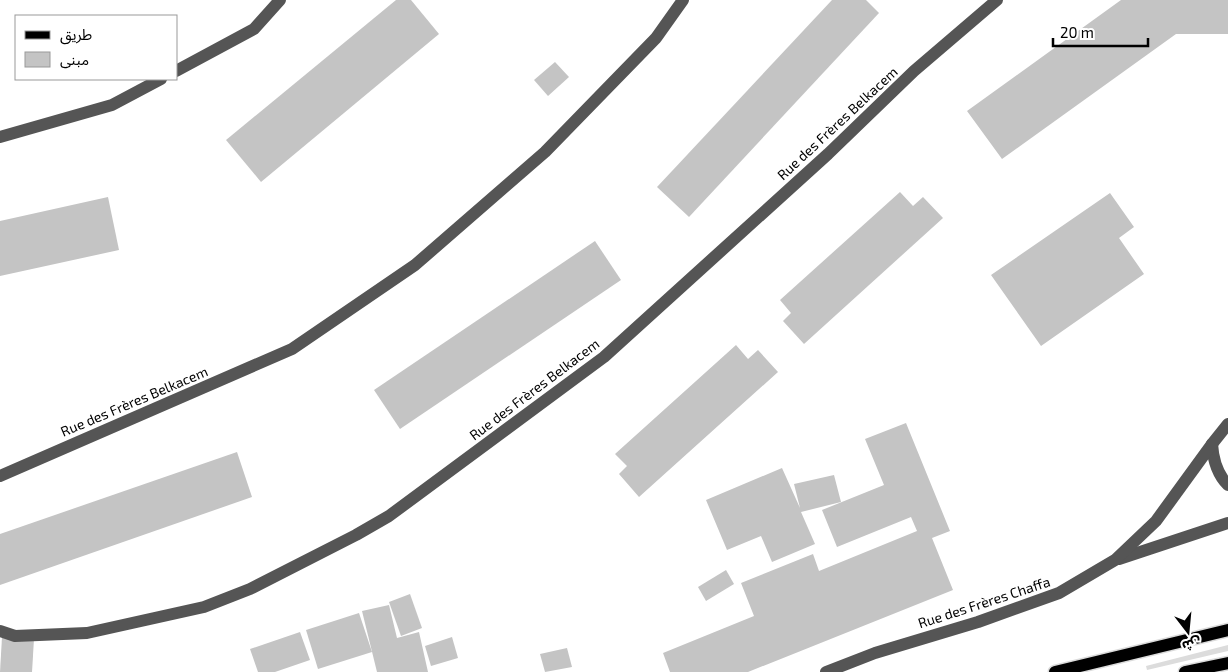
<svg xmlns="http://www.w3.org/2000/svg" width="1228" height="672" font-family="'Exo 2','Noto Sans Arabic',sans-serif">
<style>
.green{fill:#dcdcdc}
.building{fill:#c4c4c4}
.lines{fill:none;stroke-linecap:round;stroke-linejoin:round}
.major-casing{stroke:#dbdbdb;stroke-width:15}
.minor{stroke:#555;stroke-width:12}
.major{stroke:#000;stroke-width:12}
.labels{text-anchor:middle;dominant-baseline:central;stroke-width:4;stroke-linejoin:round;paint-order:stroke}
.street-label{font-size:14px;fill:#000;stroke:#fff}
</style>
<rect width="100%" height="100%" fill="#fff"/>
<!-- green -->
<polygon class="green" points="1228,645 1228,651 1147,670 1146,666"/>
<!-- building -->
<g class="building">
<polygon points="396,0 411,0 439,34 261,182 226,140"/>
<polygon points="832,0 866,0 879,13 689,217 657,187"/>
<polygon points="1121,0 1228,0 1228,34 1176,34 1002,159 967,111"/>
<polygon points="555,62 569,77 548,96 534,80"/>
<polygon points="900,192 913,206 923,197 943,218 804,344 783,321 791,313 780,300"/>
<polygon points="1110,193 1134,227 1119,238 1144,274 1041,346 991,275"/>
<polygon points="108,197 119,250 0,276 0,221"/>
<polygon points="595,241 621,280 400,429 374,390"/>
<polygon points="736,345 748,359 758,350 778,372 639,497 619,474 627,466 615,454"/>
<polygon points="906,423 950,531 932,538 953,590 748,672 670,672 663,653 754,616 741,583 813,554 819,571 917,531 911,517 837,547 822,510 884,485 865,439"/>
<polygon points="237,452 252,497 0,585 0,534"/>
<polygon points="782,468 800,508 794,484 834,475 841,502 801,512 815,544 772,562 761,536 727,550 706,500"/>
<polygon points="726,570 734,584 706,601 698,587"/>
<polygon points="410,594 422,628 401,636 389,602"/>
<polygon points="389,605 397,638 419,632 428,672 377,672 362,611"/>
<polygon points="359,613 372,652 318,669 306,630"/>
<polygon points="300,632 310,660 275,672 258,672 250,649"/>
<polygon points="2,637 34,639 32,672 0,672"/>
<polygon points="452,637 458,658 431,666 425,646"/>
<polygon points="567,648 572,667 545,672 540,654"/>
</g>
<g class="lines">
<defs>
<g id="major">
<polyline points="1055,672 1228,630"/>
<polyline points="1185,672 1228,663"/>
</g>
</defs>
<!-- major casing -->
<use href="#major" class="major-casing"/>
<!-- minor -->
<g class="minor">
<polyline points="176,71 254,29 280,0"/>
<polyline points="0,137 112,105 161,79"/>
<path d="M1212,444c1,15 5,30 16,41"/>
<polyline points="0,476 292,349 415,265 545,152 656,38 683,0"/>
<polyline points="1119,559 1228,523"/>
<polyline points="0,631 15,636 87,633 204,607 250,589 356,535 389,516 604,357 828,154 914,71 997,0"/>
<polyline points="826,672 875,653 978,622 1059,593 1115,560 1156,521 1212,444 1228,424"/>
</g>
<!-- major -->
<use href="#major" class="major"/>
</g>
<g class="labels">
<!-- street labels -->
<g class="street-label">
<text transform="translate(837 123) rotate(-43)">Rue des Frères Belkacem</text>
<text transform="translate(534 389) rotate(-37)">Rue des Frères Belkacem</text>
<text transform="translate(134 401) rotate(-23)">Rue des Frères Belkacem</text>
<text transform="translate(984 602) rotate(-18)">Rue des Frères Chaffa</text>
</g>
</g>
<!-- legend -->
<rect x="15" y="15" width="162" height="65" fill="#ffffff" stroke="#999999"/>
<rect x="25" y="31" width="25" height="8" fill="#000000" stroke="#999999"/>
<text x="60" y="40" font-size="15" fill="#000000">طريق</text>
<rect x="25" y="52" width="25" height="15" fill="#c4c4c4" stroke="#999999"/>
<text x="60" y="65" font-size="15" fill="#000000">مبنى</text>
<!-- north arrow -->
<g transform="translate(1188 632) rotate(164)" stroke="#ffffff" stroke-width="4" paint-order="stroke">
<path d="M0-4L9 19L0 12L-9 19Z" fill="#000000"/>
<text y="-8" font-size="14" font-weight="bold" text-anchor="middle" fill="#000000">ش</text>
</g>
<!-- scale -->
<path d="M1053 38v8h95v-8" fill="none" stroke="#000000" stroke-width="2.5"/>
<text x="1060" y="38" font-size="15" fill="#000000" stroke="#ffffff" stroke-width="4" paint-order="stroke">20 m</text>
</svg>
